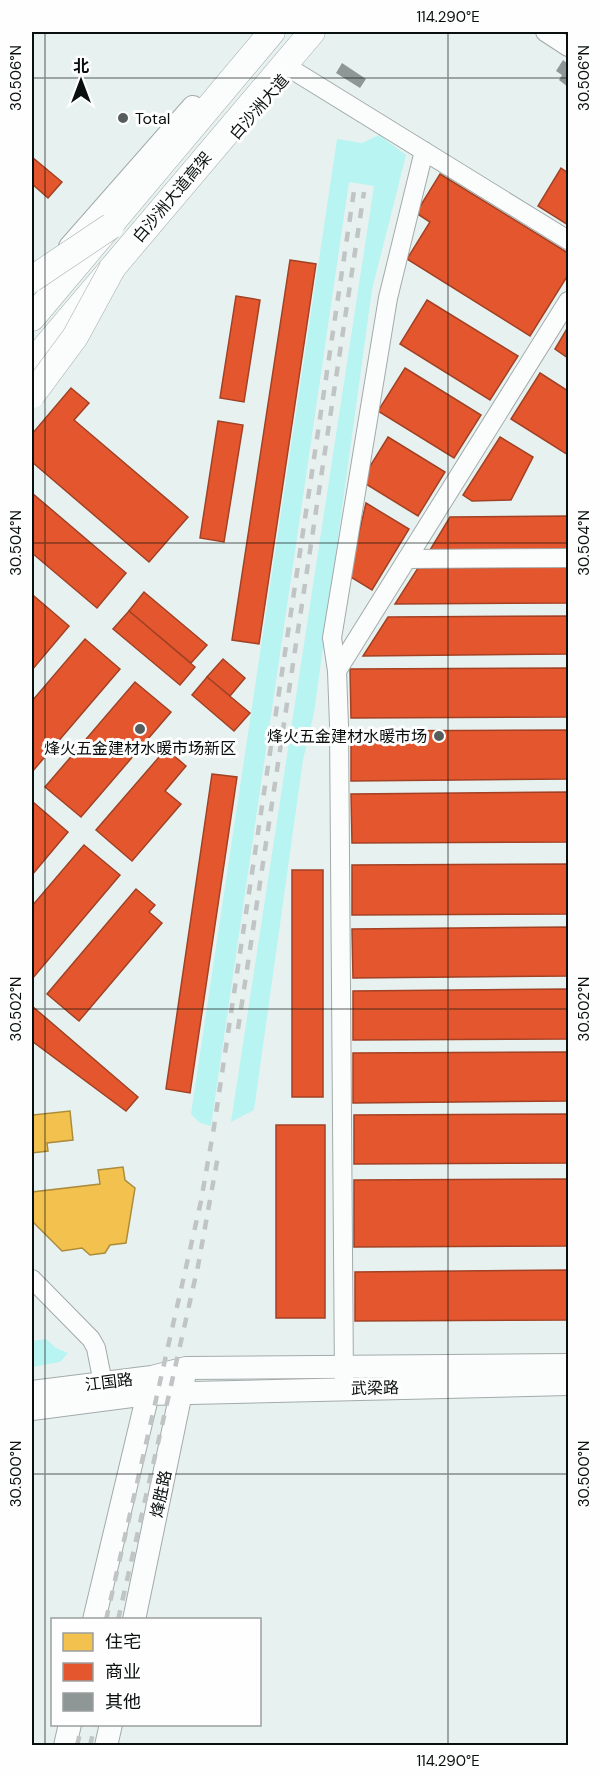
<svg xmlns="http://www.w3.org/2000/svg" width="600" height="1777" font-family="'DM Sans','Noto Sans SC',sans-serif">
<style>
.green{fill:#b8f4f1}
.homes{fill:#f2c14e;stroke:#ac8c3b;stroke-width:1.5}
.shops{fill:#e4572e;stroke:#a24124;stroke-width:1.5}
.building{fill:#8f9796}
.lines{fill:none;stroke-linecap:round;stroke-linejoin:round}
.minor-casing{stroke:#a3aaaa;stroke-width:20}
.major-casing{stroke:#a3aaaa;stroke-width:24}
.highway-casing{stroke:#a3aaaa;stroke-width:27}
.minor{stroke:#fbfdfd;stroke-width:18}
.major{stroke:#fbfdfd;stroke-width:22}
.highway{stroke:#fbfdfd;stroke-width:26}
.rail{stroke:#c1c4c4;stroke-width:4.5;stroke-dasharray:10 10;stroke-linecap:butt}
.highway-bridge-casing{stroke:#a3aaaa;stroke-width:27;stroke-linecap:butt}
.highway-bridge{stroke:#fbfdfd;stroke-width:26}
.ticks{fill:none;stroke:#080f0e;stroke-width:1.5;stroke-opacity:0.45}
.poi-dot{fill:#565e5d;stroke:#fefefe;stroke-width:2}
.labels{text-anchor:middle;dominant-baseline:central;stroke-width:6;stroke-linejoin:round;paint-order:stroke}
.street-label{font-size:16px;fill:#080f0e;stroke:#fefefe}
.poi-label{font-size:16px;fill:#080f0e;stroke:#fefefe;text-anchor:start}
.neatline{fill:none;stroke:#080f0e;stroke-width:2}
.ticks-label{font-size:15px;text-anchor:middle;fill:#080f0e}
</style>
<rect width="100%" height="100%" fill="#e7f2f0"/>
<!-- green -->
<g class="green">
<polygon points="379,135 406,155 372,290 314,713 303,760 254,1110 231,1122 374,186 349,182 211,1126 200,1123 191,1114 337,139 362,143"/>
<polygon points="46,1339 56,1348 68,1353 60,1362 32,1367 32,1341"/>
</g>
<!-- homes -->
<g class="homes">
<polygon points="32,1109 33,1115 70,1111 73,1140 47,1143 48,1151 32,1153"/>
<polygon points="123,1167 125,1180 135,1188 126,1243 110,1245 105,1253 90,1255 82,1248 62,1251 32,1221 32,1192 100,1184 98,1170"/>
</g>
<!-- shops -->
<g class="shops">
<polygon points="32,157 62,182 48,198 32,184"/>
<polygon points="561,168 568,173 568,225 538,206"/>
<polygon points="440,174 568,253 568,275 530,336 407,259 430,222 416,213"/>
<polygon points="290,260 316,264 259,644 232,640"/>
<polygon points="236,296 260,300 244,402 220,398"/>
<polygon points="427,300 518,356 490,400 400,344"/>
<polygon points="568,327 568,358 555,349"/>
<polygon points="405,368 481,415 454,458 378,411"/>
<polygon points="540,373 568,391 568,455 511,419"/>
<polygon points="71,388 89,403 74,420 188,517 149,562 32,462 32,434"/>
<polygon points="218,421 243,425 224,542 200,538"/>
<polygon points="388,437 445,472 418,516 361,481"/>
<polygon points="500,437 533,457 511,500 472,501 463,495"/>
<polygon points="32,493 126,573 97,608 32,553"/>
<polygon points="366,503 409,529 372,590 349,576"/>
<polygon points="568,516 568,553 427,555 450,517"/>
<polygon points="568,567 568,603 395,604 418,568"/>
<polygon points="144,592 207,645 191,663 129,611"/>
<polygon points="34,596 69,626 32,670 32,600"/>
<polygon points="129,611 195,667 180,685 113,629"/>
<polygon points="568,616 568,654 363,656 388,617"/>
<polygon points="85,639 120,669 32,772 32,701"/>
<polygon points="223,659 245,678 230,696 207,677"/>
<polygon points="568,668 568,717 351,718 350,669"/>
<polygon points="207,677 250,713 234,731 192,695"/>
<polygon points="135,682 171,712 81,817 45,787"/>
<polygon points="568,730 568,779 351,781 351,731"/>
<polygon points="166,749 186,766 165,791 181,804 132,861 96,830"/>
<polygon points="212,774 237,777 190,1093 166,1089"/>
<polygon points="568,792 568,842 352,843 351,794"/>
<polygon points="33,802 68,832 32,875 32,803"/>
<polygon points="84,845 120,875 32,979 32,906"/>
<polygon points="568,864 568,914 352,915 352,865"/>
<rect x="292" y="870" width="31" height="227"/>
<polygon points="136,889 155,905 149,912 162,923 79,1021 47,994"/>
<polygon points="568,927 568,976 353,978 352,929"/>
<polygon points="568,989 568,1039 353,1040 353,991"/>
<polygon points="32,1006 138,1097 126,1111 32,1041"/>
<polygon points="568,1052 568,1101 353,1103 353,1053"/>
<polygon points="568,1114 568,1163 354,1164 354,1115"/>
<rect x="276" y="1125" width="49" height="193"/>
<polygon points="568,1179 568,1246 354,1247 354,1180"/>
<polygon points="568,1270 568,1320 355,1321 355,1272"/>
</g>
<!-- building -->
<g class="building">
<polygon points="563,60 568,64 568,87 559,80 562,75 556,71"/>
<polygon points="342,63 366,79 360,88 336,73"/>
</g>
<g class="lines">
<defs>
<g id="minor">
<polyline points="545,32 568,47"/>
<polyline points="291,69 568,240"/>
<polyline points="407,559 568,558"/>
<polyline points="337,671 568,301"/>
<polyline points="32,1279 91,1339 96,1348 103,1383"/>
<polyline points="344,1381 339,725 337,671 332,638 388,298 424,151"/>
</g>
<g id="major">
<polyline points="70,247 193,107"/>
<polyline points="32,1392 152,1377 186,1368 568,1365"/>
<polyline points="32,1409 147,1394 568,1384"/>
<polyline points="94,1620 151,1381"/>
<polyline points="134,1620 184,1378"/>
<polyline points="65,1746 70,1724"/>
<polyline points="106,1746 111,1724"/>
</g>
<g id="highway">
<polyline points="32,318 272,32"/>
<polyline points="32,363 312,32"/>
</g>
</defs>
<!-- minor casing -->
<use href="#minor" class="minor-casing"/>
<!-- major casing -->
<use href="#major" class="major-casing"/>
<!-- highway casing -->
<use href="#highway" class="highway-casing"/>
<!-- minor -->
<use href="#minor" class="minor"/>
<!-- major -->
<use href="#major" class="major"/>
<!-- highway -->
<use href="#highway" class="highway"/>
<!-- rail -->
<g class="rail">
<polyline points="238,1029 364,192"/>
<polyline points="106,1620 201,1201 214,1127 354,191"/>
<polyline points="118,1620 198,1266 218,1156"/>
<polyline points="77,1746 82,1724"/>
<polyline points="90,1746 95,1724"/>
</g>
<defs>
<g id="highway-bridge">
<polyline points="32,279 111,226"/>
<polyline points="32,395 75,337 112,269"/>
</g>
</defs>
<!-- highway-bridge casing -->
<use href="#highway-bridge" class="highway-bridge-casing"/>
<!-- highway-bridge -->
<use href="#highway-bridge" class="highway-bridge"/>
</g>
<!-- ticks -->
<path class="ticks" d="M45,32v1714M448,32v1714M32,78h536M32,543h536M32,1009h536M32,1474h536"/>
<!-- markers -->
<g class="poi-dot">
<circle cx="123" cy="118" r="6"/>
<circle cx="140" cy="729" r="6"/>
<circle cx="439" cy="736" r="6"/>
</g>
<g class="labels">
<!-- street labels -->
<g class="street-label">
<text transform="translate(259 107) rotate(-49)">白沙洲大道</text>
<text transform="translate(172 197) rotate(-50)">白沙洲大道高架</text>
<text transform="translate(109 1382) rotate(-7)">江国路</text>
<text transform="translate(375 1388) rotate(-1)">武梁路</text>
<text transform="translate(161 1494) rotate(-78)">烽胜路</text>
</g>
<!-- poi labels -->
<g class="poi-label">
<text x="135" y="118">Total</text>
<text x="427" y="736" text-anchor="end">烽火五金建材水暖市场</text>
<text x="140" y="748" text-anchor="middle">烽火五金建材水暖市场新区</text>
</g>
</g>
<!-- border -->
<rect width="600" height="1777" fill="none" stroke="#fefefe" stroke-width="66"/>
<!-- legend -->
<rect x="51" y="1618" width="210" height="108" fill="#fefefe" stroke="#9c9e9e" stroke-width="1.5"/>
<rect x="63" y="1633" width="30" height="18" fill="#f2c14e" stroke="#9c9e9e" stroke-width="1.5"/>
<text x="105" y="1648" font-size="18" fill="#080f0e">住宅</text>
<rect x="63" y="1663" width="30" height="18" fill="#e4572e" stroke="#9c9e9e" stroke-width="1.5"/>
<text x="105" y="1678" font-size="18" fill="#080f0e">商业</text>
<rect x="63" y="1693" width="30" height="18" fill="#8f9796" stroke="#9c9e9e" stroke-width="1.5"/>
<text x="105" y="1708" font-size="18" fill="#080f0e">其他</text>
<!-- north arrow -->
<g transform="translate(81 81)" stroke="#fefefe" stroke-width="4.5" paint-order="stroke">
<path d="M0-4.5L10 22L0 15L-10 22Z" fill="#080f0e"/>
<text y="-9" font-size="16" font-weight="bold" text-anchor="middle" fill="#080f0e">北</text>
</g>
<rect x="33" y="33" width="534" height="1711" class="neatline"/>
<g class="ticks-label">
<text x="448" y="22">114.290°E</text>
<text transform="translate(16 78) rotate(-90)" y="5">30.506°N</text>
<text transform="translate(584 78) rotate(-90)" y="5">30.506°N</text>
<text transform="translate(16 543) rotate(-90)" y="5">30.504°N</text>
<text transform="translate(584 543) rotate(-90)" y="5">30.504°N</text>
<text transform="translate(16 1009) rotate(-90)" y="5">30.502°N</text>
<text transform="translate(584 1009) rotate(-90)" y="5">30.502°N</text>
<text transform="translate(16 1474) rotate(-90)" y="5">30.500°N</text>
<text transform="translate(584 1474) rotate(-90)" y="5">30.500°N</text>
<text x="448" y="1766">114.290°E</text>
</g>
</svg>
